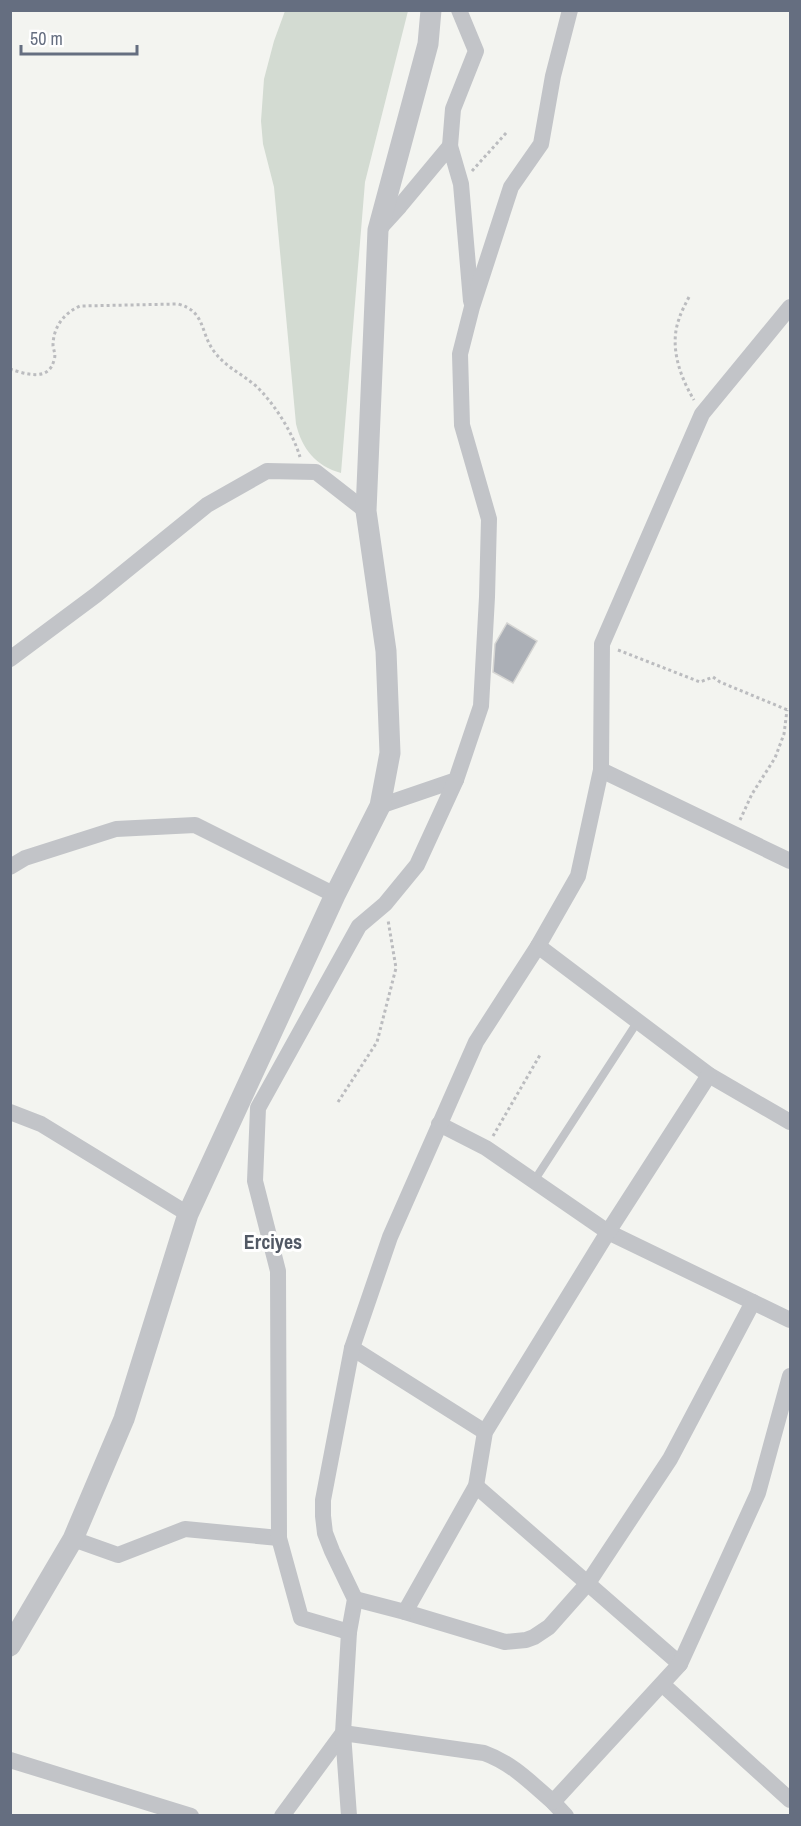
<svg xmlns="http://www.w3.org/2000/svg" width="801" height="1826" font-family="'Archivo Narrow',sans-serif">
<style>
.green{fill:#d3dbd2}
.building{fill:#abafb6;stroke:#d5d5d3;stroke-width:1.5}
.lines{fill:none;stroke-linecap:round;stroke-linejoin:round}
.path{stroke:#bbbcbf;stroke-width:3;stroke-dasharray:3 3;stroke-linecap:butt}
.service{stroke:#c2c4c8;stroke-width:8}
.minor{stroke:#c2c4c8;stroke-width:16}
.tertiary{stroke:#c2c4c8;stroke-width:21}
.labels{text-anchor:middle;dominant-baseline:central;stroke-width:6;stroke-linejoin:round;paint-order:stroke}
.neighbourhood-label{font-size:20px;font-weight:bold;fill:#525965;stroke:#fff}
</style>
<rect width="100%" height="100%" fill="#f3f4f0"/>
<!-- green -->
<path class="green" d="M285,11h123l-43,171 -24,291c-25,-7 -39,-24 -45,-49l-22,-237 -11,-43 -2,-23 3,-42 10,-38z"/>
<!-- building -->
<polygon class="building" points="507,623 537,641 513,683 493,672 495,644"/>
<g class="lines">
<!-- path -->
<g class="path">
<polyline points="472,171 507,132"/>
<path d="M689,297c-4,8 -8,15 -10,22 -10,27 1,58 15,81"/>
<path d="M10,369c15,5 39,13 44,-9 2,-5 0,-9 -1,-14 0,-19 11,-33 27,-40l98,-2c27,7 22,27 35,46 12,17 28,23 43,36 18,17 37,47 44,71"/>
<polyline points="618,650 700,682 713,677 720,682 790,711"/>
<polyline points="740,820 752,794 775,758 784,734 787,710"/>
<polyline points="338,1102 377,1042 396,968 388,920"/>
<polyline points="493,1136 540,1055"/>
</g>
<!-- service -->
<polyline class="service" points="534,1181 638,1021"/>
<!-- minor -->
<g class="minor">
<polyline points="450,146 453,109 476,51 459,10"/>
<polyline points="379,229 400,206 450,146 461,184 471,301"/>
<polyline points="10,659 96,595 207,505 267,471 316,472 366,511"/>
<polyline points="601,770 790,861"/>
<polyline points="380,806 456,780 481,706 487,597 489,519 462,425 460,354 472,307 511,187 541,144 553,76 570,10"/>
<polyline points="10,867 25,858 116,829 195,825 335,895"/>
<polyline points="538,946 709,1075 790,1122"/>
<polyline points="10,1112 41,1124 188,1214"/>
<polyline points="439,1124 486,1148 608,1232 790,1320"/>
<polyline points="352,1348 485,1432"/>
<polyline points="476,1486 680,1664"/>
<polyline points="73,1539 118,1555 185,1529 279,1538"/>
<polyline points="355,1599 405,1612 505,1642 526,1640 534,1637 549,1627 588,1583 670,1459 753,1302"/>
<polyline points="405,1612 476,1486 485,1432 608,1232 709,1075"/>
<polyline points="349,1632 301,1618 279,1538 278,1271 255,1181 258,1108 359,926 385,904 417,865 456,780"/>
<polyline points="662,1684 790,1800"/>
<polyline points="10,1760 191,1816"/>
<polyline points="553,1802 566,1816"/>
<polyline points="282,1816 343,1733 349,1632 355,1599 332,1551 325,1533 323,1516 323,1500 352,1348 390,1237 476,1042 538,946 578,876 601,770 602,644 702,414 790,307"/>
<path d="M349,1816l-6,-83 141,20c28,10 47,30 69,49l127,-138 78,-171 32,-117"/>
</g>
<!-- tertiary -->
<polyline class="tertiary" points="10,1646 73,1539 124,1419 188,1214 335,895 380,806 390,753 386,651 366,511 378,230 428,44 431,10"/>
</g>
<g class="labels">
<!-- neighbourhood labels -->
<g class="neighbourhood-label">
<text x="273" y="1241">Erciyes</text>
</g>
</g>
<!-- border -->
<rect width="801" height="1826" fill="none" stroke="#656e80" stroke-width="24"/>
<!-- scale -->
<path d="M21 45v9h116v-9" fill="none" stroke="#656e80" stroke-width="3"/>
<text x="30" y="45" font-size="18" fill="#656e80" stroke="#ffffff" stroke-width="4.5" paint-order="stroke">50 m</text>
</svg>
